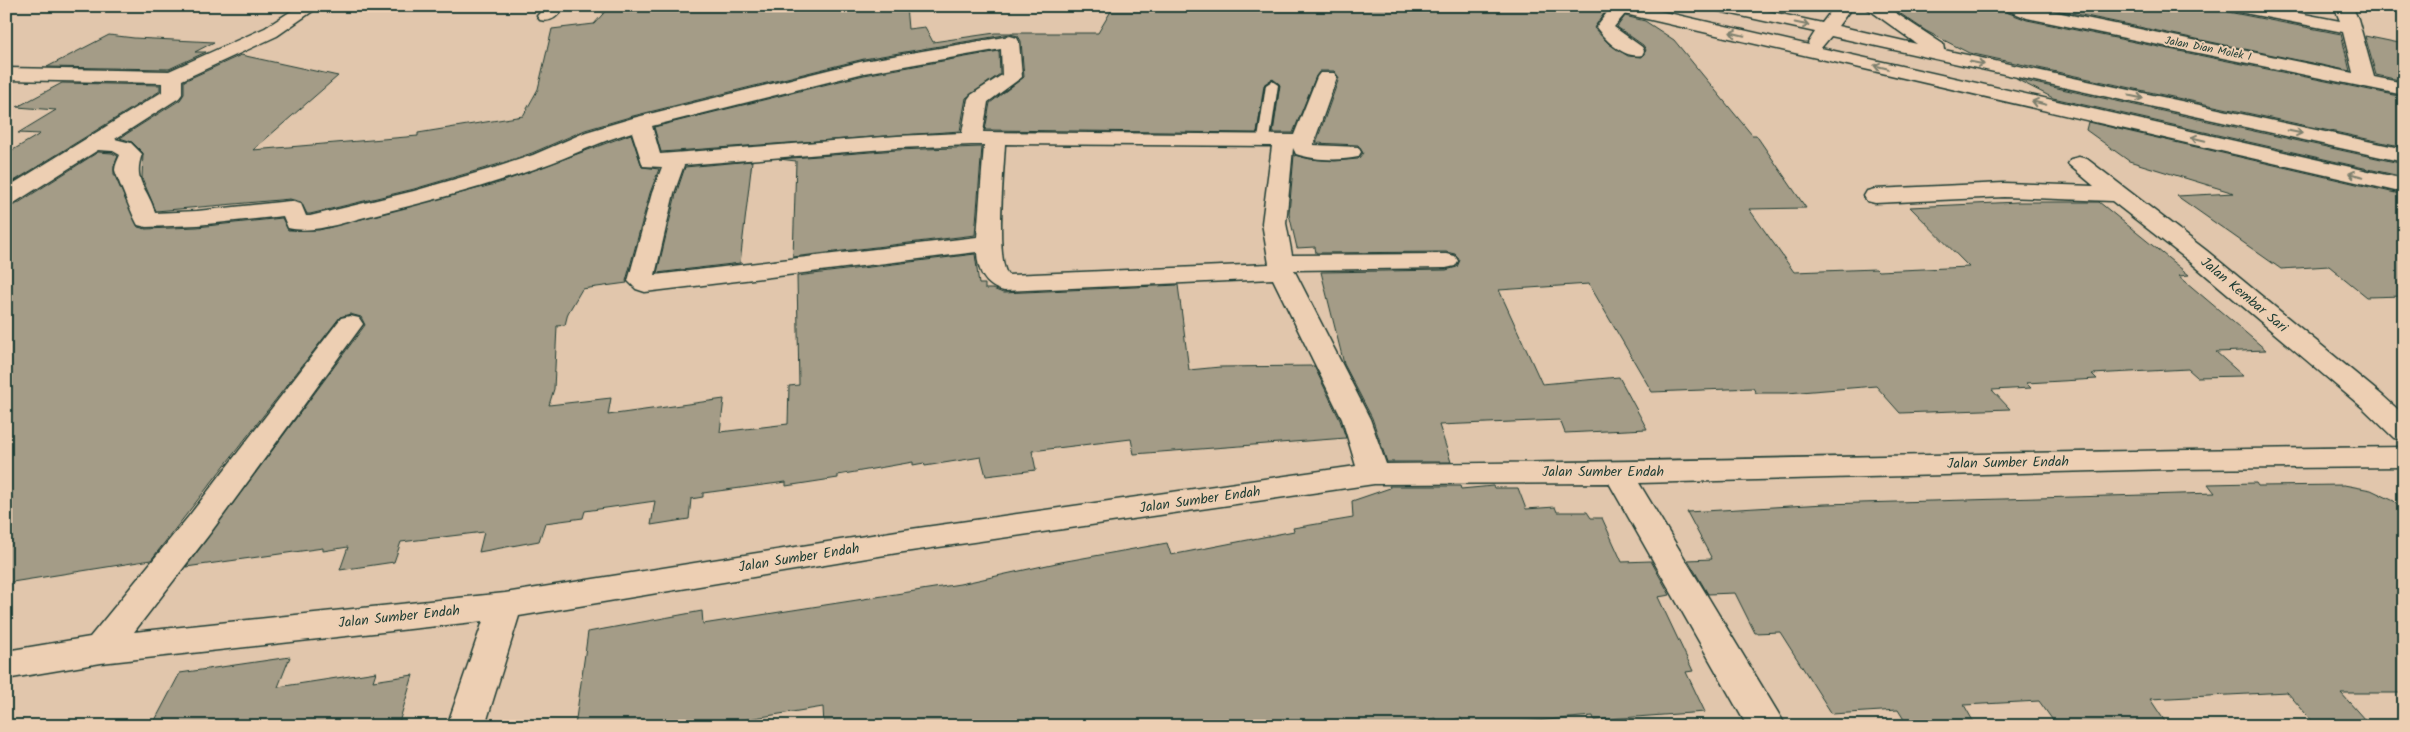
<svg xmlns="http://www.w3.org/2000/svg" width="2410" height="732" font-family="Kalam,sans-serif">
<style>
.building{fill:#a49c87;stroke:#1f3d34}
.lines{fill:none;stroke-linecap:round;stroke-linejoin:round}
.service-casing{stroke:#1f3d34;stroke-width:4}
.minor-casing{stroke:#1f3d34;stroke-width:3}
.service{fill:#edcfb3;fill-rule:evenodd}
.minor{fill:#edcfb3;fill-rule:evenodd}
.oneway{stroke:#7c7f6d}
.labels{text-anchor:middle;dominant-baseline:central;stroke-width:4;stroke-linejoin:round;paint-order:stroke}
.far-street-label{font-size:11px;fill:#1f3d34;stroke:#edcfb3}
.street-label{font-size:14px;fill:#1f3d34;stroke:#edcfb3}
</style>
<rect width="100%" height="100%" fill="#e1c6ac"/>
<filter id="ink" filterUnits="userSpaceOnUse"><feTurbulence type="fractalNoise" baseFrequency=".02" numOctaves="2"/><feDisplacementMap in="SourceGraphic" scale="10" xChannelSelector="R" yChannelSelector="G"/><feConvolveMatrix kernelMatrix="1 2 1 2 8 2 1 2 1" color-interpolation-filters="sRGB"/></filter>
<g filter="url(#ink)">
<!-- building -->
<g class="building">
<polygon points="610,6 906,6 908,29 925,27 933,42 995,33 1098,33 1114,6 1580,6 1605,12 1594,28 1609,44 1628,56 1642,57 1646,50 1643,45 1617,27 1625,16 1645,21 1674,40 1752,135 1756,135 1806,208 1749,209 1794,272 1876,269 1878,271 1969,267 1910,207 2018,202 2099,202 2189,275 2179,276 2266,350 2216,352 2243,376 2197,377 2188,369 2092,374 2097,379 2026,383 2031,388 1992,390 2010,409 1900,413 1876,386 1787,393 1756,393 1753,388 1652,392 1589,284 1499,290 1542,384 1619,377 1647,429 1565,433 1560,420 1439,425 1451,462 1387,462 1372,418 1344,364 1321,272 1446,270 1457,267 1460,260 1455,254 1446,252 1316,253 1315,247 1297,248 1289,214 1294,155 1310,159 1335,161 1358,159 1363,153 1358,145 1316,143 1339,78 1334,71 1320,71 1316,76 1293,133 1273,133 1280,85 1273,79 1264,85 1257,133 985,130 990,103 1024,77 1021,41 1018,36 1010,34 864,59 633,116 585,130 532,153 496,165 414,189 310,214 307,214 301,202 290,199 156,211 142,178 143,153 132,142 120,138 180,100 184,94 184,81 241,55 338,76 253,150 418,136 418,133 523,116 538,89 552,29 594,24"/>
<polygon points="1889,6 2002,6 2006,12 2027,20 2404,97 2404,147 1969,53 1926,31"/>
<polygon points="2038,6 2224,7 2228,12 2341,34 2350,71"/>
<polygon points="109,35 134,38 214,42 195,52 206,52 169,69 47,67"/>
<polygon points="2365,36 2404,44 2404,81 2376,75"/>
<polygon points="999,51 1000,74 966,98 960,131 661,152 654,127 864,75"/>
<polygon points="2016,79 2404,164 2404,177 2053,98"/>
<polygon points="62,83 160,85 160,91 6,186 6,154 40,134 18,133 56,110 17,107"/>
<polygon points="2088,122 2404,195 2404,296 2367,297 2329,266 2281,269 2177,196 2234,193 2129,161 2086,130"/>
<polygon points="631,134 642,167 659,169 650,193 626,281 627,283 582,289 568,313 565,325 557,326 554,389 549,405 611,398 608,415 724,399 720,432 788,424 789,386 799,385 797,276 975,254 979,284 985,284 985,289 993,289 1003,293 1178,285 1189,370 1220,367 1314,366 1340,420 1346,438 1134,454 1131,439 1032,451 1036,470 986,476 981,457 925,466 924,463 913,465 913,462 838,475 838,478 786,486 786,482 703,493 703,497 691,499 689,519 651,525 655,501 585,511 583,518 545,523 539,541 479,552 484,532 401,542 394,562 340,570 348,547 323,551 323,548 186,567 365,325 361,317 350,314 340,317 151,560 6,583 6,207 15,205 98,152 112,153 118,156 114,166 114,174 138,227 146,229 197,227 282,218 288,230 319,230 499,183"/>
<polygon points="982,147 975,235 793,257 796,161 779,159 897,150"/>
<polygon points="752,161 740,263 657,273 676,194 685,167"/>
<polygon points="2256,483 2258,486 2344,485 2371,490 2394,501 2404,511 2404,693 2341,693 2365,720 2312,721 2287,692 2150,699 2168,726 2057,726 2039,701 1964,705 1976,726 1908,726 1898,710 1832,714 1780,632 1755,633 1735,593 1708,594 1688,560 1712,559 1687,512 1825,504 2215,493 2208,484"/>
<polygon points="1389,486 1460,486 1461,489 1493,486 1494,488 1518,488 1526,509 1555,507 1557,512 1587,512 1591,518 1602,518 1622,562 1651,561 1670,595 1658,597 1693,671 1686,672 1705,712 1594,720 1593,716 1478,726 1465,726 1461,718 1438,723 1435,718 1396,726 824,726 823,707 705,726 575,726 588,632 702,611 703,624 960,584 1061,562 1167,543 1171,555 1294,531 1293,528 1353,518 1352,501 1390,488"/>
<polygon points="290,657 278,687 376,672 373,681 413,675 398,726 152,726 180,673"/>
</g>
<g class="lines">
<defs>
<polygon id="service" points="1272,81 1278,85 1270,139 1264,143 1258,139 1266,85"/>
<g id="minor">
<path d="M299,6h21l-43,30 -95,44v14l-3,4 -64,41 16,4 11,11c-10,28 6,33 13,59l42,-2 93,-10 11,3 5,12h4l104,-25 83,-24 36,-12 53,-23 47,-14 231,-57 146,-25 7,2 2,4 3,35 -34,25 -5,30 311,3 23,-58 3,-4h14l3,4 -24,68 45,2 3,5 -3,5c-18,4 -45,3 -62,-3l-3,-6 -7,75 6,32 154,-1 9,2 3,5 -3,5 -9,2 -152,2 76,149 16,45c339,-2 678,-14 1018,-17v20l-233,2 -532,14 147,243h-39l-138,-243 -235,1 -477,69 -378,63 -34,110h-38l36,-105 -382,42 -95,16v-28l84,-14 99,-121 152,-198 9,-2 9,2 4,6 -152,208 -77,100 371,-39 392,-62 459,-65 -14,-47 -69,-140 -269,12c-20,-5 -26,-20 -27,-39l-332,40 -9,-3 -8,-8 24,-88 10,-26 -19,-1 -11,-34c-32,9 -60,24 -92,35 -55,20 -113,35 -171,49 -25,6 -55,18 -81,12l-5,-12 -86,9 -51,2 -8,-2c-3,-4 -23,-52 -23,-55 0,-5 3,-10 5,-15l-7,-4 -15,-1 -84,53 -8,2v-17l156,-96v-9l-156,-3v-12l163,3 96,-43zM1001,49l1,26 -31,20 -3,4 -6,34 -65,3 -237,18 -8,-28 212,-53zM1005,144l267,2 -10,77 7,41 -261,11c-13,-15 -4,-107 -3,-131zM971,145h13l-7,92 -322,38 19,-82 10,-28 213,-17z"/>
<path d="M546,6h19c-7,10 -13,17 -25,14l-3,-4z"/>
<path d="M1604,6h34l171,39 -1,-2 7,-11 -101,-22 -3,-4h34l77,17 13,-17h18l-15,20 79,18 -53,-38h21l58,38 1,6 460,99v13l-573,-126 -10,12 583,131v14l-779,-179 -11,13 28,20 2,4 -2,4c-18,4 -37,-15 -46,-28l13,-17z"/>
<polygon points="2004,6 2027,6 2353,73 2343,32 2234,11 2228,10 2225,6 2263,6 2340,21 2334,6 2352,6 2358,19 2374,77 2404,83 2404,95 2027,18 2007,10"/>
<polygon points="2079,157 2087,159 2207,251 2383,396 2404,415 2404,440 2394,438 2363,408 2189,261 2112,201 2004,197 1875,203 1867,201 1864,196 1867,191 1875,189 2004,183 2094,186 2068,164 2071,159"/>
</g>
</defs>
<!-- service casing -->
<use href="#service" class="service-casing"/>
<!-- minor casing -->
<use href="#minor" class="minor-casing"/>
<!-- service -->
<use href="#service" class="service"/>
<!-- minor -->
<use href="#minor" class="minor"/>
</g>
<!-- one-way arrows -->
<defs><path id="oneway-shaft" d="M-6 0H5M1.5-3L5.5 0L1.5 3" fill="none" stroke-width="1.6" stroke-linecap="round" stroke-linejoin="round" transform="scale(1.25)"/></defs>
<g class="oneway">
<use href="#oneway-shaft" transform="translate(1802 24) rotate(12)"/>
<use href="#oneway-shaft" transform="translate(1737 34) rotate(-167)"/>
<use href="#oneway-shaft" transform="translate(1977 63) rotate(12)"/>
<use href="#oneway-shaft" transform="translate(1881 67) rotate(-167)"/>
<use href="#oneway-shaft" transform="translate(2136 97) rotate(12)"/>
<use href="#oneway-shaft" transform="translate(2039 103) rotate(-167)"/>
<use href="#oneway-shaft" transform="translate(2295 132) rotate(12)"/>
<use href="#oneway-shaft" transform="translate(2198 139) rotate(-167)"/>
<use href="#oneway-shaft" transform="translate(2356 175) rotate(-167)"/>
</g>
</g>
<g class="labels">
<!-- far-street labels -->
<g class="far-street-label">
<text transform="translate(2208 49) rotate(11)">Jalan Dian Molek I</text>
</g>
<!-- street labels -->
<g class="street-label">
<text transform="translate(2244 295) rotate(40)">Jalan Kembar Sari</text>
<text transform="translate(2008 463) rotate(-1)">Jalan Sumber Endah</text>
<text x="1603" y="472">Jalan Sumber Endah</text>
<text transform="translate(1200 500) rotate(-8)">Jalan Sumber Endah</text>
<text transform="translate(799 558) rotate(-9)">Jalan Sumber Endah</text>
<text transform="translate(399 617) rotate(-6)">Jalan Sumber Endah</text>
</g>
</g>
<!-- margin -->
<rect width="2410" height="732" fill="none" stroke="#edcfb3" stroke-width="25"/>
<rect x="12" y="12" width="2385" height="707" fill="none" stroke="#1f3d34" stroke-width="2" filter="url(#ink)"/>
</svg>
